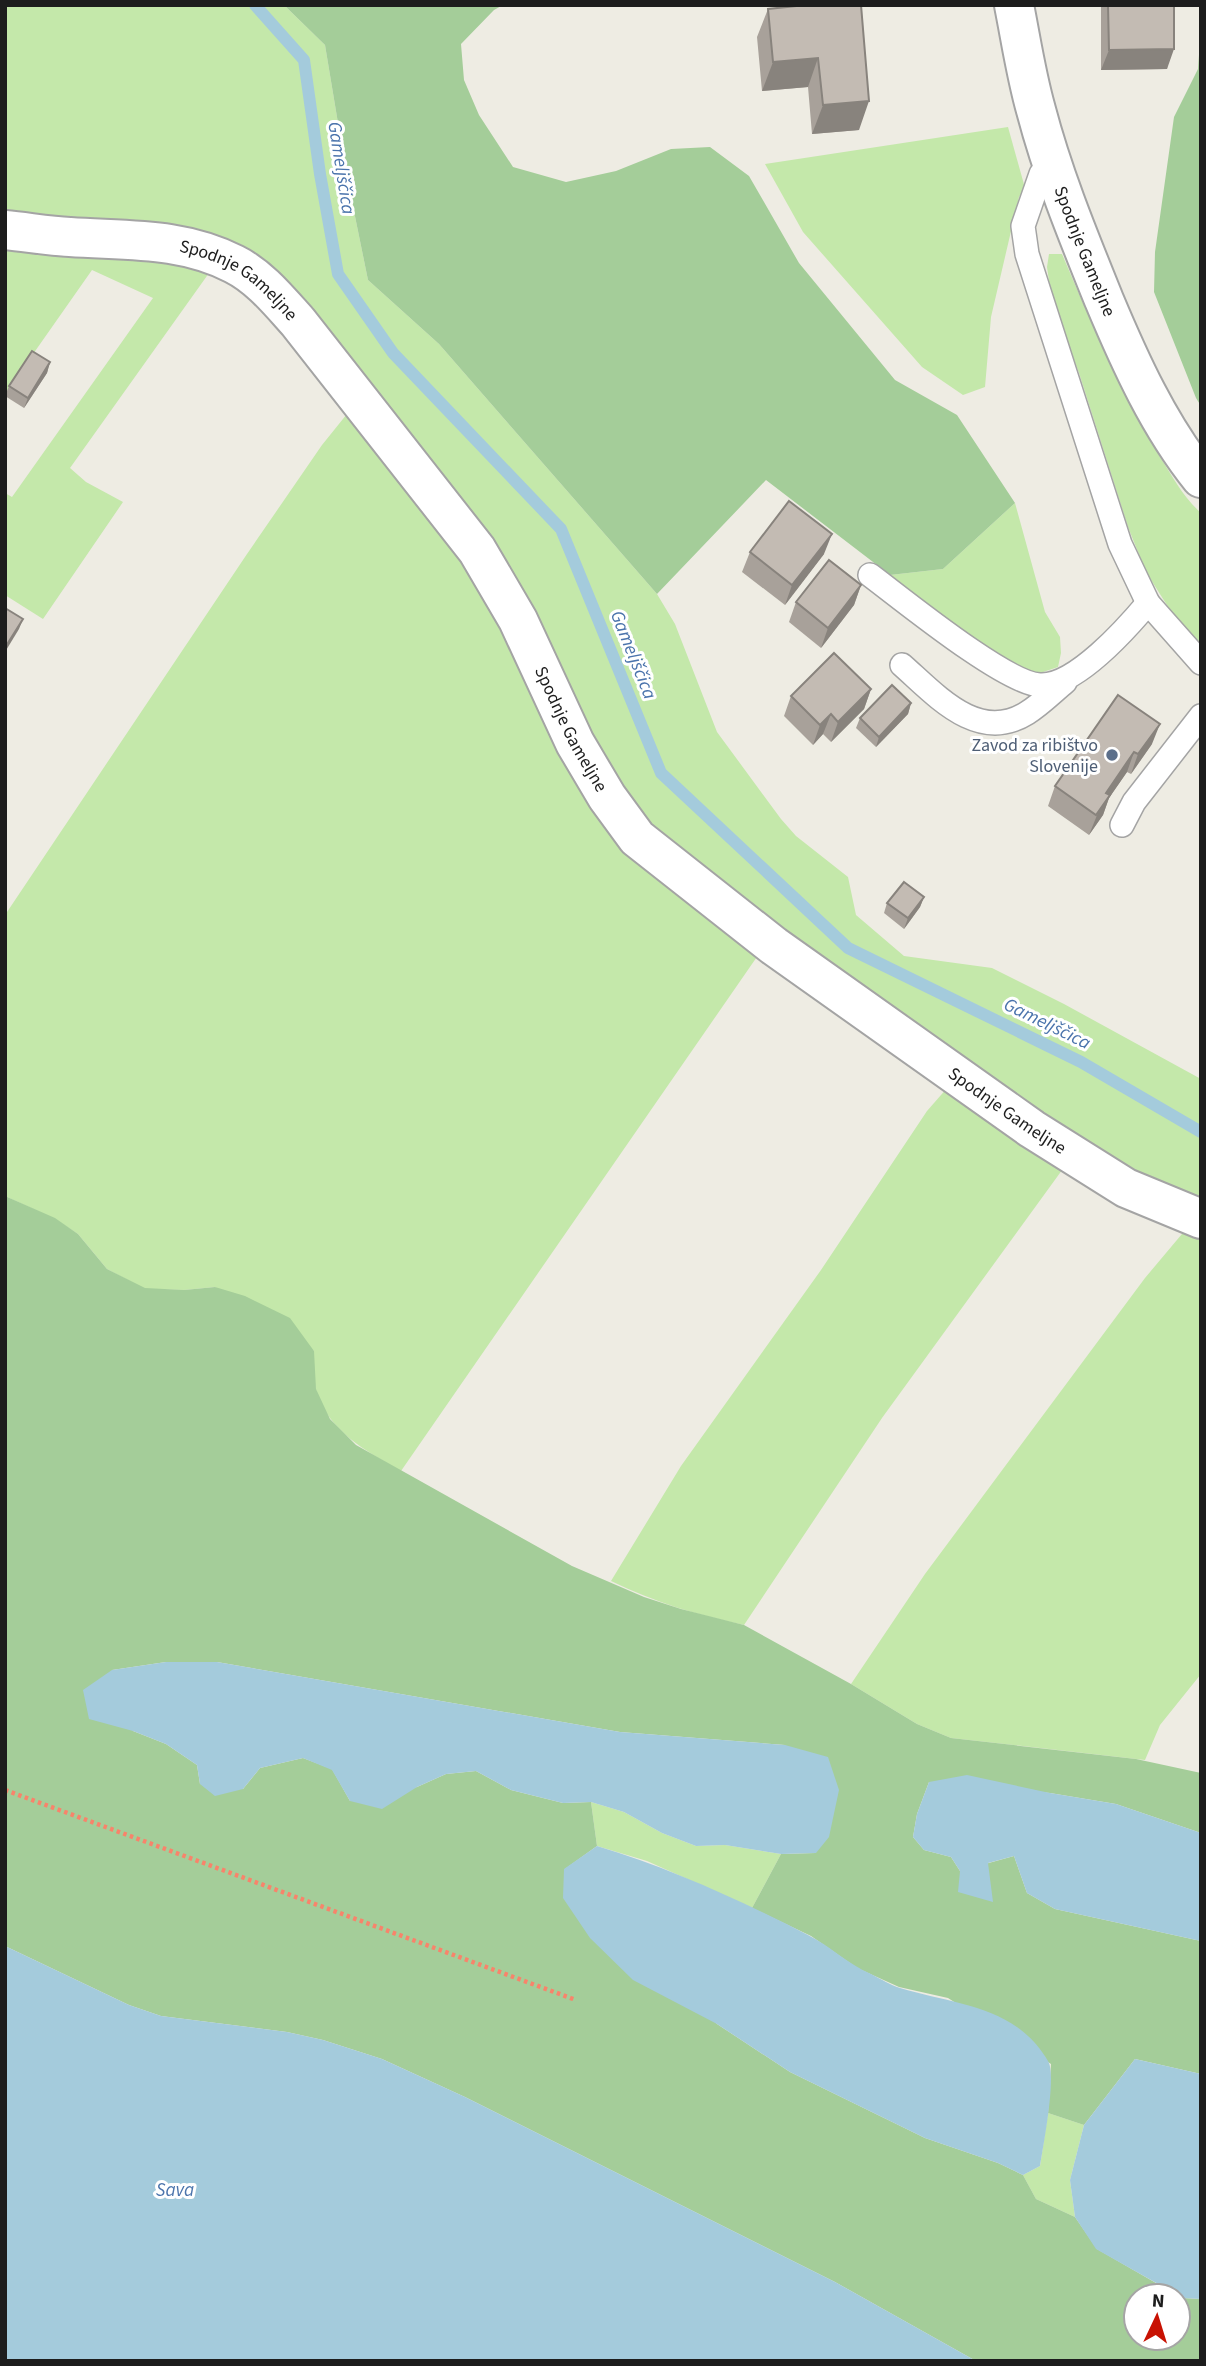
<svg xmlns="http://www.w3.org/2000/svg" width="1206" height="2366" font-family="'Source Sans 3',sans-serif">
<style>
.grass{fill:#c4e8aa}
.forest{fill:#a4cd99;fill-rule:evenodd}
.water{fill:#a4cbdc}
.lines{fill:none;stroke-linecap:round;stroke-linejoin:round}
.stream{stroke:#a4cbdc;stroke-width:12}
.service-casing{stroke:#a4a4a4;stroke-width:26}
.minor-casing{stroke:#a4a4a4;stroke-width:42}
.tertiary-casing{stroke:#a4a4a4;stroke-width:42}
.path{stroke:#f8846b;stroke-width:4.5;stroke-dasharray:3.5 3.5;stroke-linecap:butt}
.service{stroke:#fff;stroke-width:23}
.minor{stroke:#fff;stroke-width:38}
.tertiary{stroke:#fff;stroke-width:38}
.wall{fill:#a8a19a}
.shaded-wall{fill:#88837d}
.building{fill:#c3bbb3;stroke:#88837d;stroke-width:2}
.service-dot{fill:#5c6f8a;stroke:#fff;stroke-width:2.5}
.labels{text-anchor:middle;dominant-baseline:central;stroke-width:6;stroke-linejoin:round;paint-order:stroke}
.street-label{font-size:18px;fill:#1d1d1d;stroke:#fff}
.service-label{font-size:18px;fill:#4e5e75;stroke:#fff;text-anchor:end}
.water-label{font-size:19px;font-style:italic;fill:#4b74ac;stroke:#fff}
</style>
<rect width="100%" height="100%" fill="#eeece3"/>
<!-- grass -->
<g class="grass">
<polygon points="5,5 284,5 325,45 347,177 368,280 439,344 657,594 675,624 717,732 781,819 796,836 848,877 856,915 904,956 992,968 1064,1004 1201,1079 1201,1210 1063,1134 645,829 307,316 98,219 5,213"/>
<polygon points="1008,127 1025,188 1019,197 991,317 985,387 963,395 922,367 803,232 765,164"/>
<polygon points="5,240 214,266 70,468 86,482 123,502 43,619 5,595 5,493 12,497 153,298 92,270 5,394"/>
<path d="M1049,254h13c29,69 60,138 98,203 13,20 23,40 41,56v130l-22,-19 -33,-52 -18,-45 -49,-154 -27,-71 -5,-35z"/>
<path d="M351,409l114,147 112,221 184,174 -360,520c-35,-20 -73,-40 -85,-81 -3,-12 -2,-27 -2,-39l-99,-64 -31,3 -39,-1 -38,-20 -29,-35 -23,-15 -50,-23v-281l242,-361 75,-109z"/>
<polygon points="1015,503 1045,612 1060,637 1061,653 1058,667 1040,673 1012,668 890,575 943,569"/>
<path d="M948,1087l117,79 -183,252 -138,207c-47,-10 -90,-23 -133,-44l70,-115 140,-196 106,-159z"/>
<polygon points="1187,1228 1201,1234 1201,1674 1160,1725 1145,1760 951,1738 917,1724 851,1684 925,1574 1145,1278"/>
<polygon points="591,1802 624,1812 662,1833 696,1846 725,1845 781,1854 752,1908 647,1861 597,1846"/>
<polygon points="1048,2113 1084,2125 1070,2180 1075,2217 1036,2199 1023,2175 1040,2166"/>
</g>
<!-- forest -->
<g class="forest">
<polygon points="284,5 503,5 494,10 461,44 464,80 479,115 513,167 566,182 616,171 671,149 710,147 749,176 799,263 895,380 957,415 1015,503 943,569 890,575 766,480 657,594 439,344 368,280 347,177 325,45"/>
<polygon points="1201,26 1201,406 1196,398 1154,292 1155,252 1174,117 1198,69"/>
<path d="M5,1196l50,22 23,16 29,35 38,19 39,2 31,-3 30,9 45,22 24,33 2,38 14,30 26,26 216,121 72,31 37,12 63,16 107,59 66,40 34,14 185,21 65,14v60l-85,-29 -66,-11 -121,-11 -12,32 -4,23 11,13 27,7 9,14 54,-15 13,37 28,16 146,32v133l-66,-15 -51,66 -36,-12 3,-49 -103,-66 -49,-11 -42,-19 -46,-32 -59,-28 29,-54 34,-1 -30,-108 -165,-13 -403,-70h-51l-54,8 21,61 33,13 31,21 3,19 43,5 17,-21 43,-10 29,11 18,32 67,-14 29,-13 30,-3 35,19 52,13 28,-1 6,44 -32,23 152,155 73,48 135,66 73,25 25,12 13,24 39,18 22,32 85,49 19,1v62h-225l-141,-79 -370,-185 -83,-38 -59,-19 -36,-8 -126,-16 -32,-11 -124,-59zM1136,2296h42v42h-42z"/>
</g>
<!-- water -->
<g class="water">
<polygon points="166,1662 217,1662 620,1732 785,1745 828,1757 839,1790 829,1837 816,1853 781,1854 725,1845 696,1846 662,1833 624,1812 591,1802 563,1803 511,1790 476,1771 446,1774 417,1787 382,1809 350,1801 332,1770 303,1758 260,1768 243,1789 215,1796 200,1784 197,1765 166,1744 133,1731 89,1719 83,1690 112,1670"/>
<polygon points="967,1775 1050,1793 1116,1804 1201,1833 1201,1941 1055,1909 1027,1893 1014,1856 988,1863 993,1902 958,1892 960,1871 951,1857 924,1850 913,1837 917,1814 929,1782"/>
<path d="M597,1846c73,22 143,54 211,89 22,11 40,29 63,39 10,5 19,11 29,14 56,17 115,17 148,73 9,14 -5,86 -8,105l-17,9 -25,-12 -73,-25 -135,-66 -73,-48 -84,-44 -43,-42 -27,-40 1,-29z"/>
<polygon points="5,1946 129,2005 161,2016 287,2032 323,2040 382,2059 465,2097 835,2282 976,2361 6,2361"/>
<polygon points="1135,2059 1201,2074 1201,2299 1183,2298 1096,2249 1075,2217 1070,2180 1084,2125"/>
</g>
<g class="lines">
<!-- stream -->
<polyline class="stream" points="255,5 304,60 320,174 338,274 393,353 561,529 661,773 848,948 1081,1062 1201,1132"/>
<defs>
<g id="service">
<polyline points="1051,161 1041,174 1023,226 1027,254 1120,544 1148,603 1201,663"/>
<path d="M870,575c32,24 136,109 170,110 35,2 87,-57 108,-82"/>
<path d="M902,665c34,30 76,79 125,48 13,-8 26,-21 38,-31"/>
<polyline points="1122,825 1134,802 1201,716"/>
</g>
<g id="minor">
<path id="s1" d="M5,230c22,2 43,6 65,7 57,4 111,0 164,27 26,13 45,37 64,58l179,228 41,70 57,123 32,54 30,41 137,108 258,183 94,59 75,31"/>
</g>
<g id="tertiary">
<path id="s2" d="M1014,5c7,35 12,70 22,105 17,65 43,128 68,190 26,62 55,126 97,178"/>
</g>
</defs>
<!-- service casing -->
<use href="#service" class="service-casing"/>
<!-- minor casing -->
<use href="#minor" class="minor-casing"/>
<!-- tertiary casing -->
<use href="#tertiary" class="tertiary-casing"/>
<!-- path -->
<polyline class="path" points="5,1790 576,2000"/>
<!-- service -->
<use href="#service" class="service"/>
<!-- minor -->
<use href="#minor" class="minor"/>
<!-- tertiary -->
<use href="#tertiary" class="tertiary"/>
</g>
<!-- wall -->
<g class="wall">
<polygon points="793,5 861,5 859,130 812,134 808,87 762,91 757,37 768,9 793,6"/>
<polygon points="1101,5 1174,5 1167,69 1101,70"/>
<polygon points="50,362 47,373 24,408 5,396 9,386"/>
<polygon points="750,552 824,554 785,605 742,572"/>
<polygon points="861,585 854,605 821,648 789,622 796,602"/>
<polygon points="871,689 864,709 831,742 823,734 813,745 784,716 791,696"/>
<polygon points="911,703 908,714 876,747 856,728 860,718"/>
<polygon points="1152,744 1131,774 1127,772 1109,798 1103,815 1089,835 1048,806 1055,786"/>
<polygon points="924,897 920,907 904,929 884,913 887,903"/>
</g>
<!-- shaded-wall -->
<g class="shaded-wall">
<polygon points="1174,49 1167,69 1101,70 1109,50"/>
<polygon points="818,58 808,87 762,91 773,62"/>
<polygon points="869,101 859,130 812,134 823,105"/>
<polygon points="50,362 47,373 24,408 28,398"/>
<polygon points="832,534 824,554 785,605 792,585"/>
<polygon points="861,585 854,605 821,648 828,628"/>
<polygon points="23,619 19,629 5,652 6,646"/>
<polygon points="871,689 864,709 831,742 838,722"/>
<polygon points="911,703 908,714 876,747 879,737"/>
<polygon points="831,714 823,734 813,745 820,725"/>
<polygon points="1160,724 1152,744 1131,774 1138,754"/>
<polygon points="1134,752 1127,772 1109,798 1103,815 1089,835 1106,793"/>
<polygon points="924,897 920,907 904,929 908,918"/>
</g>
<!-- building -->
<g class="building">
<polygon points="806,5 861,5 869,101 823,105 818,58 773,62 768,9"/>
<polygon points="1108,5 1174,5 1174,49 1109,50"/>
<polygon points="32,351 50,362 28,398 9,386"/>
<polygon points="789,501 832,534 792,585 750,552"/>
<polygon points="829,560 861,585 828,628 796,602"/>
<polygon points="5,608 23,619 6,646 5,645"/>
<polygon points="834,653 871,689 838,722 831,714 820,725 791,696"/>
<polygon points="892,685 911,703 879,737 860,718"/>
<polygon points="1118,695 1160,724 1138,754 1134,752 1106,793 1110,795 1096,815 1055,786"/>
<polygon points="904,882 924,897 908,918 887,903"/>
</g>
<!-- markers -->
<circle class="service-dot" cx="1112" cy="755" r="7"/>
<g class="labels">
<!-- street labels -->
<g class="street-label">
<text stroke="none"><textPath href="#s2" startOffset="257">Spodnje Gameljne</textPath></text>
<text stroke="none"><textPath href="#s1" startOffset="245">Spodnje Gameljne</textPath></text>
<text stroke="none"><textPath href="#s1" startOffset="812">Spodnje Gameljne</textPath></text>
<text stroke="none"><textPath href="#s1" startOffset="1400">Spodnje Gameljne</textPath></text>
</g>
<!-- service labels -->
<g class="service-label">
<text x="1098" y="745">Zavod za ribištvo<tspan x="1098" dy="21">Slovenije</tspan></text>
</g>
<!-- water labels -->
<g class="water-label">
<text transform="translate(341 168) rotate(81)">Gameljščica</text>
<text transform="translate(633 655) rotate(68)">Gameljščica</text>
<text transform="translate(1047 1024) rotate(26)">Gameljščica</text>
<text x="175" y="2190">Sava</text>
</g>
</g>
<!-- border -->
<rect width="1206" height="2366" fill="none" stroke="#1d1d1d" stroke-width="14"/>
<!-- north arrow -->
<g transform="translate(1157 2317) rotate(4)"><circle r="33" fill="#ffffff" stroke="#a5a5a5" stroke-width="2"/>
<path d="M0-5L12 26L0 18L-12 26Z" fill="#c81203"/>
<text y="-10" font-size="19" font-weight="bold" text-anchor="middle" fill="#1d1d1d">N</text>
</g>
</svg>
